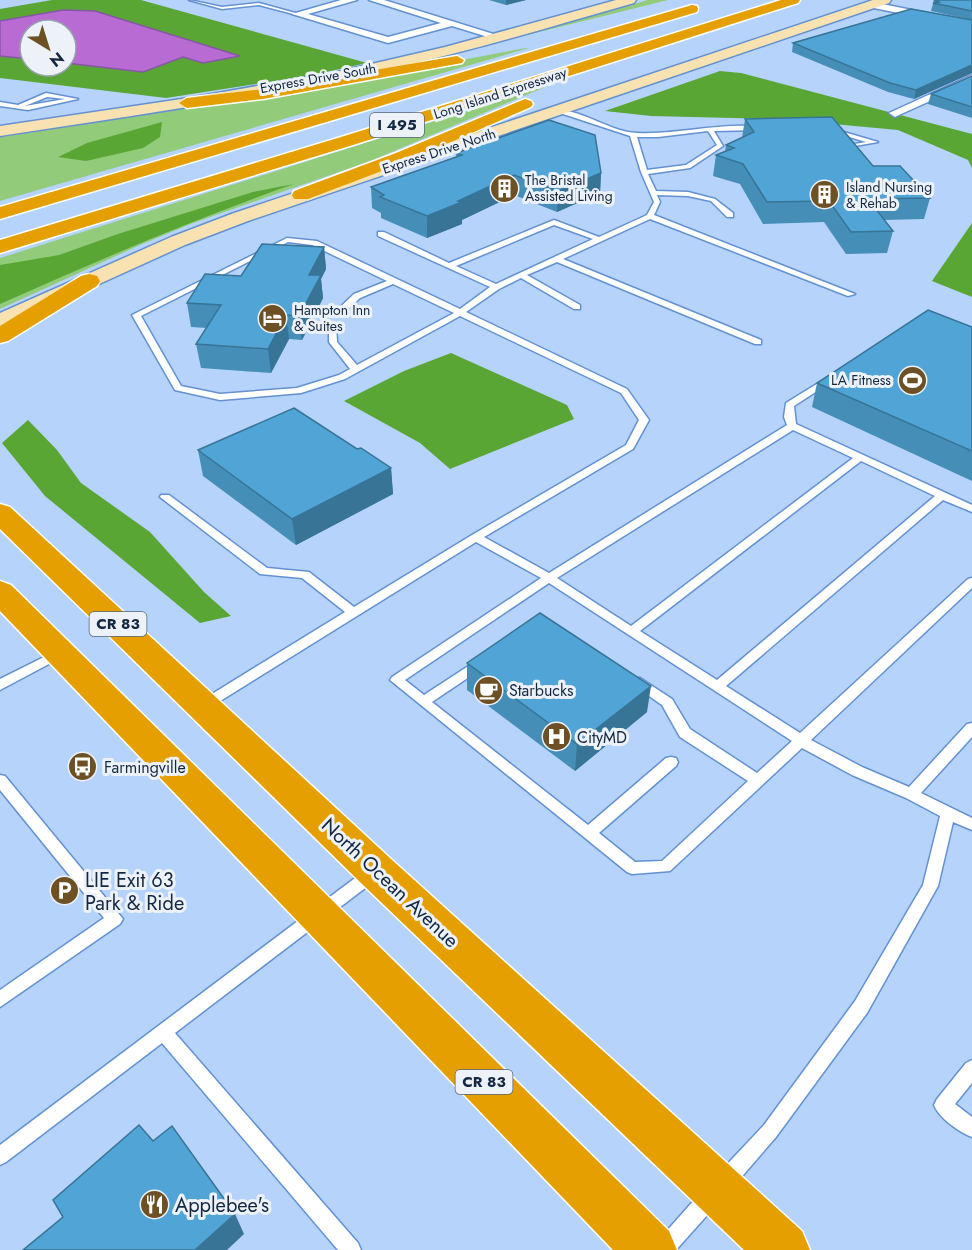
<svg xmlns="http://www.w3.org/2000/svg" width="972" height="1250" font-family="Jost,sans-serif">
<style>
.green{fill:#92cc7a}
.forest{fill:#5aa634}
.water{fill:#b86bd2;stroke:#8757a7;stroke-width:1.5}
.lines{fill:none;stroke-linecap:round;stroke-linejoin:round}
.lane-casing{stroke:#6391d1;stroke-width:3}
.street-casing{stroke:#6391d1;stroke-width:3}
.secondary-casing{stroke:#6391d1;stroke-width:3}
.highway-casing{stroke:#fff;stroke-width:3}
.lane{fill:#fff;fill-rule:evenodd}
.street{fill:#fff;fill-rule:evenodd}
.secondary{fill:#f8e2b2;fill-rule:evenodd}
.highway{fill:#e69f00;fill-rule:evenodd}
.wall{fill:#458eb8}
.shaded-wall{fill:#387496}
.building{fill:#50a5d6;stroke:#387496;stroke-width:1.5}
.labels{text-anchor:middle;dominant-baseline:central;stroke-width:6;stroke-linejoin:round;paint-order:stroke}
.far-street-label{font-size:14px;fill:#152842;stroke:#edf2f9}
.far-poi-label{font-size:14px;fill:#152842;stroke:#edf2f9;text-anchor:start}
.shield{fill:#edf2f9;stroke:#566579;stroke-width:1.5}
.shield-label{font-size:15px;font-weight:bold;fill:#152842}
.poi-label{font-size:16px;fill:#152842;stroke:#edf2f9;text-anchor:start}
.near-poi-label{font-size:20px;fill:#152842;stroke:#edf2f9;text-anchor:start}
.near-street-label{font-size:20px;fill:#152842;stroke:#edf2f9}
</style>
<rect width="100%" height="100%" fill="#b6d3fc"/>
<!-- green -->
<g class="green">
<polygon points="648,0 668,0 511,39"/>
<polygon points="526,48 529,48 0,201 0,137 268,96"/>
<polygon points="552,84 373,160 193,223 140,245 0,309 0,258"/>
</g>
<!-- forest -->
<g class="forest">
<polygon points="52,0 141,0 367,63 308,76 166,98 0,78 0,56 30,59 30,66 66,66 66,63 143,72 183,57 203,63 238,56 63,10 0,21 0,9"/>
<polygon points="720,71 741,73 972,134 972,168 968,160 898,130 779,119 651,116 605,111"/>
<polygon points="162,122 160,137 143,148 86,161 58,157 87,143"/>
<path d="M294,184c-100,35 -197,77 -294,120v-39l59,-10 59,-21 135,-42z"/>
<polygon points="972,223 972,297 932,281"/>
<polygon points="451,353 567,405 574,419 450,469 420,443 344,401 404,371"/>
<polygon points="28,420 57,450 81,483 150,532 204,592 231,616 200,623 45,496 2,443"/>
</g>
<!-- water -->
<polygon class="water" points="63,10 95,11 240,56 203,63 183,57 143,72 66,63 66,30 30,30 30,59 0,56 0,21"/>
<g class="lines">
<defs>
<g id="lane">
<polygon points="189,0 222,7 259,3 299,14 297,15 259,5 222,9"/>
<path d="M46,93l32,6 -50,11 -28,-4v-4l18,3zM47,97l18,2 -40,7z"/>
<path d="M557,110c27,0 53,22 80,23 42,2 83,-11 125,-6l-2,3 -46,1 9,15 -33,22 -42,6 8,17 32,1 27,7 18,14v4h-6l-16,-16 -23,-5 -31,-1 3,7 -6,13 201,79 -7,2 -198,-77 -87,40 198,81v4h-6l-198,-82 -30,13 53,30v4h-6l-53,-31 -22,11 -33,23 161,77 22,31 -16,29 -149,88 65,36 238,-148 -3,-8 2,-14 42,-26 5,3 -2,2 -37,24 2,18 176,81v7l-29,-12 -217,186 74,47 168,-154 4,-1v10l-161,152 51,27 47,20 58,-63 5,-1v14l-51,56 51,25v12l-19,-8 -15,64 -71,127 -91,124 -44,51 -7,2 -7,-2 -2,-7 2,-7 46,-49 91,-124 68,-116 17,-69 -34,-18 -54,-23 -50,-27 -132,123 -38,3 -5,-2 -237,-192 2,-3 149,-99 -65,-36 -267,166h-10l-1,-3 1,-3 146,-90 -43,-34 -42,-4 -100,-77 1,-2h8l98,73 42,4 45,35 118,-72 154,-90 13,-25 -18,-27 -161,-77 -115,63 -44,14 -81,7 -45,-10 -43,-75 155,-77 30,3 143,68 30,-22 -112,-51v-4h6l65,31 105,-43 45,17 48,-22 7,-13 -13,-30 -11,-36 -73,-24zM708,131l9,14 -31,20 -39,5 -10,-33h21zM554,225l39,14 -97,45 -40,-18zM288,242l24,3 75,36 -33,13 -18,17v4h6l18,-17 33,-14 61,29 -97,52 -20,-23 -1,-16 -7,-2v18l21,27 -11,6 -42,13 -77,6 -39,-8 -40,-70zM793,430l60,28 -222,168 -74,-48zM861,461l74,35 -218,184 -77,-49zM549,583l243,158 -35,32 -67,-44 -18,-30 -32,-21h-8l-2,3 2,3 30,21 18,32 68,44 -86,80 -27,1 -36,-29 77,-67 2,-4 -2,-4 -5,-1 -5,1 -78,67 -156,-123 52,-35 2,-3 -2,-3h-8l-52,34 -19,-15z"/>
<polygon points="826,128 830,128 878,142 849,147 849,145 866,142 826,130"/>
<polygon points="60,649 66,653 64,656 0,690 0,679"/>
<polygon points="0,775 5,776 123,919 120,924 0,1007 0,990 104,918 0,790"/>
<polygon points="372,868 377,869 379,874 377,879 175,1033 358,1243 361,1250 338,1250 162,1043 6,1162 0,1165 0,1145 367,869"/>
<path d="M972,1060v23l-17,21 17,13v20c-13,-5 -33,-19 -38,-32l3,-6 29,-36z"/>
<polygon points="711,1187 718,1189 720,1196 718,1203 676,1250 653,1250 656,1243 704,1189"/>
</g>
<g id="street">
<polygon points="341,0 357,0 308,14 388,37 441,23 369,0 384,0 503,37 498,40 452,26 388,43 292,14"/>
<polygon points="872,2 972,22 972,28 869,7 867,5"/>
<polygon points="972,75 972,82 899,115 895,117 889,113"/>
</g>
<g id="secondary">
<path d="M616,0h20l-2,3c-81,23 -162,48 -245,66 -128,29 -259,47 -389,67v-10l195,-29 146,-26 104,-24z"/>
<polygon points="873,0 891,0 889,3 248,221 185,245 0,329 0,313 171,237 234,213"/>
</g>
<g id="highway">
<polygon points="781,0 800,0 798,3 353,145 0,253 0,240 341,137"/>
<polygon points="692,5 697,6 698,9 697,12 0,219 0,207"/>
<polygon points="457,56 464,60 462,63 263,99 187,108 179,103 187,98 263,89"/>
<polygon points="525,99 531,101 533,104 531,107 408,161 308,199 294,199 292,195 294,191 396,153"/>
<polygon points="89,274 97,276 100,281 97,286 8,341 0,343 0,326 81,276"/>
<polygon points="0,504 10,507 391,859 802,1231 810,1250 744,1250 361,883 0,529"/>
<polygon points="0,581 11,585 669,1231 677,1250 613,1250 0,611"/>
</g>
</defs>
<!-- lane casing -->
<use href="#lane" class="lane-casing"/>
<!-- street casing -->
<use href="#street" class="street-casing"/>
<!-- secondary casing -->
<use href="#secondary" class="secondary-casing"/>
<!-- highway casing -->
<use href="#highway" class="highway-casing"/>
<!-- lane -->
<use href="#lane" class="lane"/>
<!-- street -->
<use href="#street" class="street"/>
<!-- secondary -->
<use href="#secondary" class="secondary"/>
<!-- highway -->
<use href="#highway" class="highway"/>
</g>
<!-- wall -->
<g class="wall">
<polygon points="489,0 526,0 506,5"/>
<polygon points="934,0 972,0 972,20 931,11"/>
<polygon points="972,20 972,73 914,99 888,92 792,52 793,43"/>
<polygon points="972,76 972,118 928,104 931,94"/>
<polygon points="745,119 873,166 930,198 924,219 884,220 893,231 887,253 846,254 824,222 763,224 740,184 713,176 716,155 725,151 726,145 742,138"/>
<polygon points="456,153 601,173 600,193 557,212 514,195 462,220 462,224 427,238 381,218 381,213 372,208 371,187 456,157"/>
<polygon points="324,247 326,269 321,279 323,298 302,340 289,339 271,373 201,368 196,344 207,328 191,327 187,303 241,276"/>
<polygon points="972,327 972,481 812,407 817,383"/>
<polygon points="357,449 391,468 393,494 296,545 203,476 198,450"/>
<polygon points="467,663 647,712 575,771 467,690"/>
</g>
<!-- shaded-wall -->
<g class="shaded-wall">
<polygon points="506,0 526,0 506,5"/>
<polygon points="972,65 972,73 914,99 916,90"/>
<polygon points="601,173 600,193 557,212 558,191"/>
<polygon points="514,175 514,195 462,220 462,224 427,238 427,216"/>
<polygon points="324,247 326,269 321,279 323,298 302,340 299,316 309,275"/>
<polygon points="286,315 289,339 271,373 268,349"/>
<polygon points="391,468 393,494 296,545 292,519"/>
<polygon points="651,686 647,712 575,771 577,744"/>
<polygon points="235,1214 244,1234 227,1250 195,1250"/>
</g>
<!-- building -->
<g class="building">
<polygon points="934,0 972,0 972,11 933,3 939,2"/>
<polygon points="911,9 972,20 972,65 916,90 890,83 793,43"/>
<polygon points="972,76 972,107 931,94"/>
<polygon points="832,117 873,166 900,166 930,198 868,199 893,231 851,232 829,201 767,202 743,164 716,155 734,148 726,145 754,132 745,119"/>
<polygon points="549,120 595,135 601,173 558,191 514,175 458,201 462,202 427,216 380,197 384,195 371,187 462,155 456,153"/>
<polygon points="262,244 324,247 309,275 321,275 299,316 286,315 268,349 196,344 221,305 187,303 205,274 241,276"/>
<polygon points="928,310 972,327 972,451 817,383"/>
<polygon points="294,408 357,449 361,448 391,468 292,519 198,450"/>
<polygon points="540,613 651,686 577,744 467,663"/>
<polygon points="139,1125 153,1141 172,1126 235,1214 195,1250 23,1250 63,1217 53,1200"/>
</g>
<!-- icons -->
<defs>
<symbol id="building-disc" viewBox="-11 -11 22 22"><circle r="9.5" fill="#6d5124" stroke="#edf2f9"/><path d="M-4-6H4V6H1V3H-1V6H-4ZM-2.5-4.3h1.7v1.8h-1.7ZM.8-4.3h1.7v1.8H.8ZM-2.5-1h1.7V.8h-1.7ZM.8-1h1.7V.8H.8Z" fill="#fff"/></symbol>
<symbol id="hotel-disc" viewBox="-11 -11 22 22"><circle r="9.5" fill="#6d5124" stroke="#edf2f9"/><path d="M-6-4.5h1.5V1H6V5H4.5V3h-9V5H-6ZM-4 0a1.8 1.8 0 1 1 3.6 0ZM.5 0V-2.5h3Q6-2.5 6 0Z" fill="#fff"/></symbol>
<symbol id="stadium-disc" viewBox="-11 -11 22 22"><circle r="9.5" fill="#6d5124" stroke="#edf2f9"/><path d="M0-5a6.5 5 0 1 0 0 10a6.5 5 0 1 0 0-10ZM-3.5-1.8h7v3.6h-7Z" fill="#fff"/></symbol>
<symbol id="cafe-disc" viewBox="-11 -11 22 22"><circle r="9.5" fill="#6d5124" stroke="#edf2f9"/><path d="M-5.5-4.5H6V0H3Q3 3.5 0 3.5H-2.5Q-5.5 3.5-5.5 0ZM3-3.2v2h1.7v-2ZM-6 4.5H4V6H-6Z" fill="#fff"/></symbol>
<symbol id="hospital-disc" viewBox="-11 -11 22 22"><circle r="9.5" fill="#6d5124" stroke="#edf2f9"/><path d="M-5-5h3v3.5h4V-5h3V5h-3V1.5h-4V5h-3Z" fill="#fff"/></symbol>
<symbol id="bus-disc" viewBox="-11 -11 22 22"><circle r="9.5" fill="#6d5124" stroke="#edf2f9"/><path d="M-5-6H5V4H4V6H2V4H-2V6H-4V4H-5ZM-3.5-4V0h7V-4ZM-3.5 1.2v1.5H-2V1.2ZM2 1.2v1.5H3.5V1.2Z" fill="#fff"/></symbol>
<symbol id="parking-disc" viewBox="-11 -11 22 22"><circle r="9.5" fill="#6d5124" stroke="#edf2f9"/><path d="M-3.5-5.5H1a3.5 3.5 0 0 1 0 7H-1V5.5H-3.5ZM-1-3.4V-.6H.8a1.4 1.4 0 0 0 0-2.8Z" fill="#fff"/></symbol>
<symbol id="restaurant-disc" viewBox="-11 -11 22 22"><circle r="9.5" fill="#6d5124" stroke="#edf2f9"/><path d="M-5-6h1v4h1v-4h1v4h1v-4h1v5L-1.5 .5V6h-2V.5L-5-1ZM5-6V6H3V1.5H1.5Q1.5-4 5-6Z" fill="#fff"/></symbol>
</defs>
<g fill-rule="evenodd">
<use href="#building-disc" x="488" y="172" width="33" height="33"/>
<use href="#building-disc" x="808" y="178" width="33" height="33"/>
<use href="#hotel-disc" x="256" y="302" width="33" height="33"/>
<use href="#stadium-disc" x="896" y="364" width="33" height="33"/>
<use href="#cafe-disc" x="472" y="674" width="33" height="33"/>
<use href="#hospital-disc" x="540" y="720" width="33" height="33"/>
<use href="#bus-disc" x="66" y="750" width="33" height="33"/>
<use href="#parking-disc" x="48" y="874" width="33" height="33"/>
<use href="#restaurant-disc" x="138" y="1188" width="33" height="33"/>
</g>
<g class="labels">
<!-- far-street labels -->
<g class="far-street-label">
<text transform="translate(318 78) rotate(-10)">Express Drive South</text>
<text transform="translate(500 93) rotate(-18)">Long Island Expressway</text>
<text transform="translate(439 151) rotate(-18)">Express Drive North</text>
</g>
<!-- far-poi labels -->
<g class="far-poi-label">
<text x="525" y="180">The Bristal<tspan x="525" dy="16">Assisted Living</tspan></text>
<text x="846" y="187">Island Nursing<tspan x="846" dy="16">&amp; Rehab</tspan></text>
<text x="294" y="310">Hampton Inn<tspan x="294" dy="16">&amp; Suites</tspan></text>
<text x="891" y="380" text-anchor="end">LA Fitness</text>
</g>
<!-- shield labels -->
<g class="shield">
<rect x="370" y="113" width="54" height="24" rx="4.5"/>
<rect x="89.5" y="612" width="57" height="24" rx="4.5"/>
<rect x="455.5" y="1070" width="57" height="24" rx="4.5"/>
</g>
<g class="shield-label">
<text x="397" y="125">I 495</text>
<text x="118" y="624">CR 83</text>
<text x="484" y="1082">CR 83</text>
</g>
<!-- poi labels -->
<g class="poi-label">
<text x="509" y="690">Starbucks</text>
<text x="577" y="737">CityMD</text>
<text x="104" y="767">Farmingville</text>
</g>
<!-- near-poi labels -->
<g class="near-poi-label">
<text x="85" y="880">LIE Exit 63<tspan x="85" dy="23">Park &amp; Ride</tspan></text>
<text x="175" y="1205">Applebee's</text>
</g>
<!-- near-street labels -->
<g class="near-street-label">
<text transform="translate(390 883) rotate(43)">North Ocean Avenue</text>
</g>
</g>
<!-- north arrow -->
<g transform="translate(48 48) rotate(142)"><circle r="28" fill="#edf2f9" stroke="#97a1b0" stroke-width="1.5"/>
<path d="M0-4.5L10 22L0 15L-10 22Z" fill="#6d5124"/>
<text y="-9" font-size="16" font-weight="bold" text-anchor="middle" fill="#152842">N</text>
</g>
</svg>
